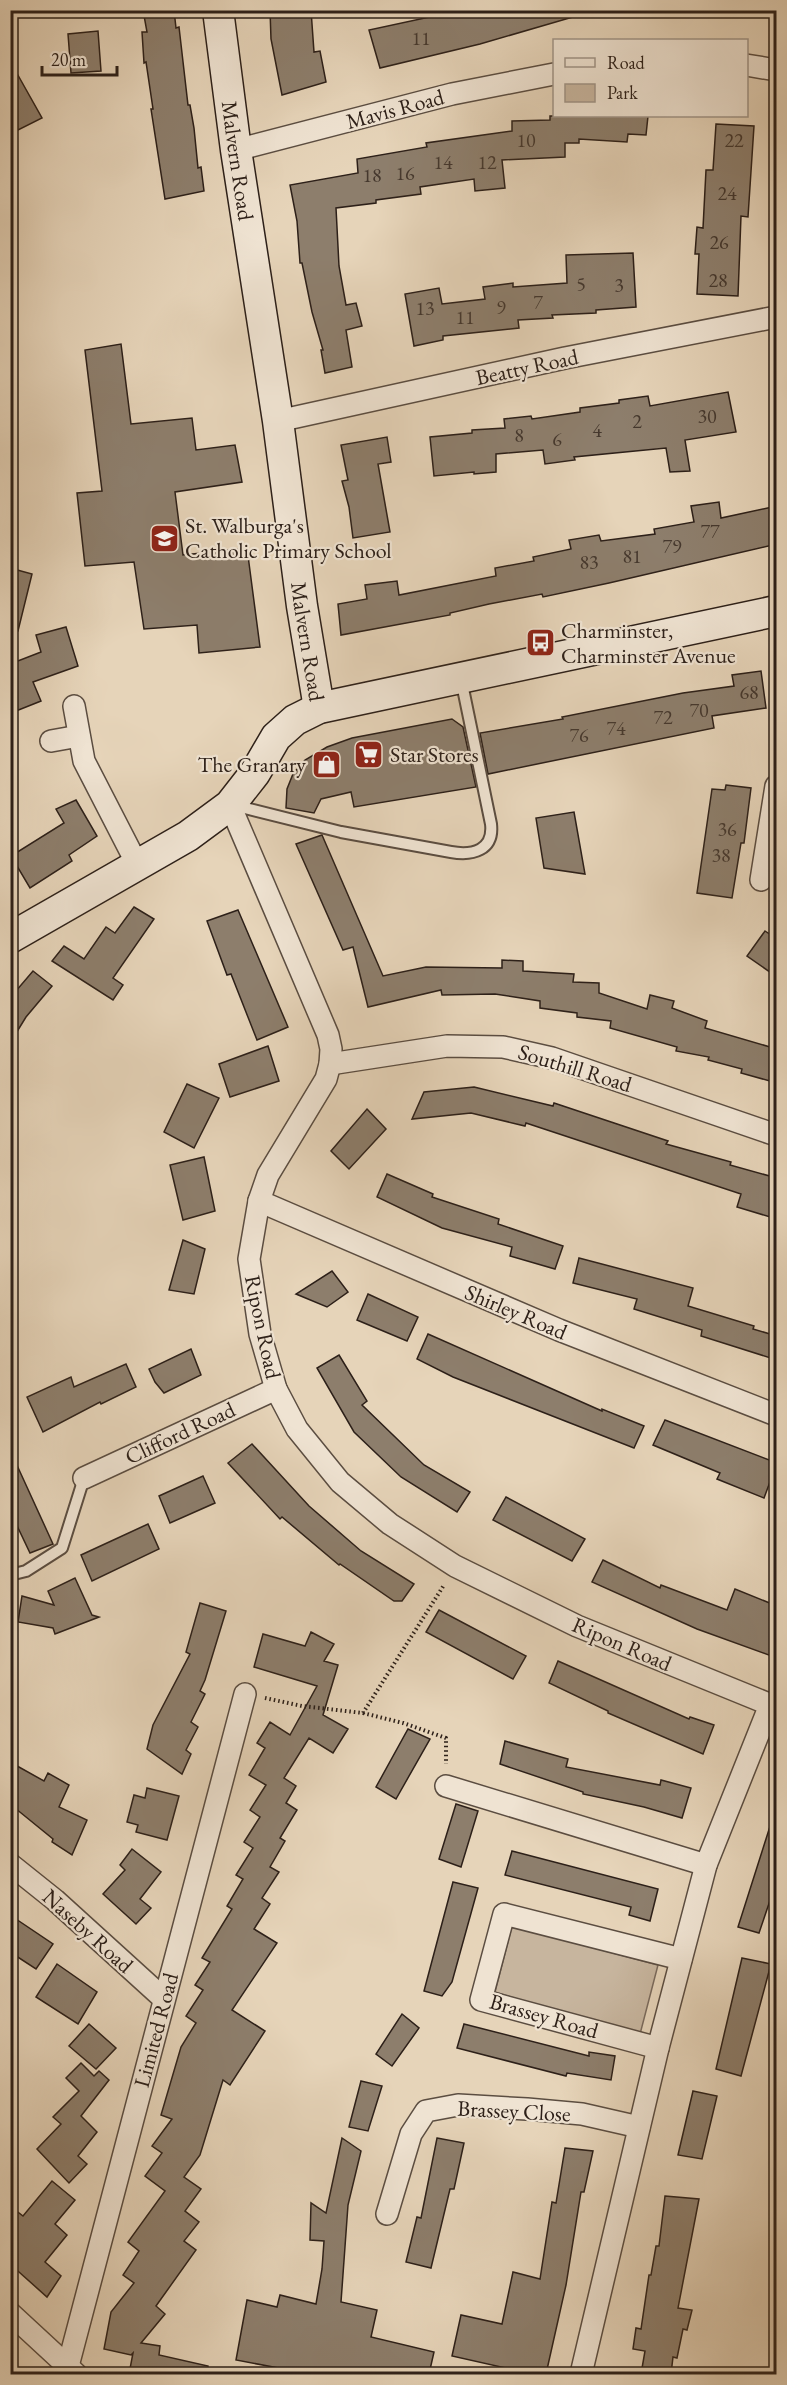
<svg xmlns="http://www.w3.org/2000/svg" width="787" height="2385" font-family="'EB Garamond',serif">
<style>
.green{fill:#c7b59e;stroke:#7a6a5c;stroke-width:1.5}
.building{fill:#8d7e6c;stroke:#2d2019;stroke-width:1.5}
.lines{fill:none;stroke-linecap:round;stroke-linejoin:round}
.lane-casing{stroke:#5b4d41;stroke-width:14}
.street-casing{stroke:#5b4d41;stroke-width:24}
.secondary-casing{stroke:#2d2019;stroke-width:33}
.path{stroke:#2d2019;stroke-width:4;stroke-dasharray:1.5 3;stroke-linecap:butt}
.lane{stroke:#efe3d2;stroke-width:10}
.street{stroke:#efe3d2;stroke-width:21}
.secondary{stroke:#efe3d2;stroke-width:30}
.labels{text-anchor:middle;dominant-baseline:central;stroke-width:4.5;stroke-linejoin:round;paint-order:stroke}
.number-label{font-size:20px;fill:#45382e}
.street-label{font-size:22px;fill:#2d2019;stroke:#efe3d2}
.poi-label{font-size:22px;fill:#2d2019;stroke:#efe3d2;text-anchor:start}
</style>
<rect width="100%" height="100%" fill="#e6d4b9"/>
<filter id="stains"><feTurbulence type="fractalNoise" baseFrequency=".00333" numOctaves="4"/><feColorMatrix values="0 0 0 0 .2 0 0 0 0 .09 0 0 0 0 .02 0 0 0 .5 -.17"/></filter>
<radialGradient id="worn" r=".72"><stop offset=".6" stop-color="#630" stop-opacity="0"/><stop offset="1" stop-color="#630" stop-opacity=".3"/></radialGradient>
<!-- green -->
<polygon class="green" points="512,1926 658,1965 639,2038 495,1992"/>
<!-- building -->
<g class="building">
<polygon points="143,10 174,10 176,28 179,27 188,105 190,105 194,128 198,168 201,167 204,191 165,199 151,109 153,109 146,62 144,63 142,32 147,32"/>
<polygon points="270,10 311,10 314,52 320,51 326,82 282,95 271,39"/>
<polygon points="462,10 572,10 573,17 480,44 380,68 369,30"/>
<polygon points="98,31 101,71 71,73 68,34"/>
<polygon points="10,61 42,118 10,134"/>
<polygon points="550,116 648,116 646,135 628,134 627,142 579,139 579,143 565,143 565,157 502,160 505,188 475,191 474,179 420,187 421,194 376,200 376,203 336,208 339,266 346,305 356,303 362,326 346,330 352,367 325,373 321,350 323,350 312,312 302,263 300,263 297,221 290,185 358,173 357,159 427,147 426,143 512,131 512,121 550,120"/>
<polygon points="716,124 754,126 748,217 741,216 738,296 697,294 699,254 695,254 697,227 703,228 706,170 713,170"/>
<polygon points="633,253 636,307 596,310 596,313 552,315 553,318 518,320 519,328 443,336 443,340 414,346 405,294 439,288 442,304 485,299 483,287 513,283 513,287 567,283 566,255"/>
<polygon points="121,344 131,424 192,418 196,450 235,445 242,482 175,492 183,555 247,548 260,647 199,653 197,625 144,629 134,562 85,566 77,493 102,491 85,350"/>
<polygon points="728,392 736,432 685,440 690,471 670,472 666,448 574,457 575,460 545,464 543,450 496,454 496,472 474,474 474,472 434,476 430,437 472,433 472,430 505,428 504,419 531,416 532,419 580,412 580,408 619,403 619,400 648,396 650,406"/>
<polygon points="387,437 391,462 378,464 390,532 353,538 349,507 342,481 348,480 341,445"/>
<polygon points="719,502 721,518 777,506 777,544 609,583 543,597 542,594 489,604 450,613 450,615 341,635 338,604 367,599 365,585 397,581 399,595 496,576 495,568 534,561 533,557 571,549 569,540 599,535 601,541 655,534 654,529 694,522 691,506"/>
<polygon points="10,568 32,574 18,631 10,630"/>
<polygon points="66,627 78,666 33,682 41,701 16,711 10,695 10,664 41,652 36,635"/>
<polygon points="761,671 766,708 712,716 714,728 488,774 480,733 563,719 562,717 683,693 734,686 732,675"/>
<polygon points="452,719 463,727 476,787 354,807 351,792 321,799 314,813 286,808 287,789 293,774 305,760 327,747 352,738"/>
<polygon points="726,785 751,788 744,843 741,843 732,898 697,893 712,789 725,790"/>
<polygon points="76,800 97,836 69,855 72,861 30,888 11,856 64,823 56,809"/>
<polygon points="574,812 585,874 544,868 536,818"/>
<polygon points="322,835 383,976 426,967 502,968 502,960 523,961 523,971 574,974 573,982 599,983 599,993 647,1009 650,995 674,1001 672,1008 707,1021 705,1028 777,1049 777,1083 741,1073 742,1069 708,1060 709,1057 676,1051 677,1047 610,1028 611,1021 577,1017 577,1013 540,1008 540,1001 495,994 442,995 441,990 368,1007 353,947 343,950 296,844"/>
<polygon points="134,907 154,919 113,978 123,985 113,1000 52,961 64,946 84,959 106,927 115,933"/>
<polygon points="238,910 288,1027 257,1040 231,974 227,975 207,921"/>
<polygon points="765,931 777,939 777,977 747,956"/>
<polygon points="33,971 52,986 26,1017 10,1043 10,998"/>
<polygon points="268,1046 279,1081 230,1097 219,1064"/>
<polygon points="187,1084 219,1098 194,1148 164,1132"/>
<polygon points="474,1087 553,1106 554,1103 668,1141 666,1144 731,1162 730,1165 777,1178 777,1219 737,1207 741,1194 526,1123 525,1126 471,1113 412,1119 424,1092"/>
<polygon points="367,1109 386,1129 349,1169 331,1151"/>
<polygon points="204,1157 215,1211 183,1220 170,1165"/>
<polygon points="387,1174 433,1194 432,1197 499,1219 498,1224 563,1246 555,1269 510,1256 512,1247 442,1228 377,1197"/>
<polygon points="183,1240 205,1249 194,1294 169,1290"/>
<polygon points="579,1258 693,1288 688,1306 754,1326 753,1329 777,1336 777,1360 701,1336 702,1330 634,1309 637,1299 573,1283"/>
<polygon points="332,1271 348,1292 327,1307 296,1294"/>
<polygon points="368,1294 418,1317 407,1341 357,1320"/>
<polygon points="428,1334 602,1411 602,1409 644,1426 634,1448 453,1377 417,1359"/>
<polygon points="191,1349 201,1375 164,1393 155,1382 149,1369"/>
<polygon points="339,1355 367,1401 362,1405 424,1465 470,1492 457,1512 401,1477 354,1432 317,1368"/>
<polygon points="126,1364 136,1387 101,1404 100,1402 43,1432 27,1397 71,1377 74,1387"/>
<polygon points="665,1420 777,1463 764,1498 717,1479 720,1473 653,1445"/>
<polygon points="252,1444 309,1506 361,1551 414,1584 402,1601 394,1601 340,1564 339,1565 282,1517 280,1519 228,1463"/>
<polygon points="10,1450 53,1544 30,1553 10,1511"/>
<polygon points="203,1476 215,1503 170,1523 159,1496"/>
<polygon points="506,1497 585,1539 572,1561 493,1520"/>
<polygon points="148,1524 159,1549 92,1581 81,1555"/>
<polygon points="603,1560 660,1588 661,1585 727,1610 735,1589 777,1606 777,1658 697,1629 592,1582"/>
<polygon points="75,1578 92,1615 99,1617 55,1634 53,1628 18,1622 22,1596 54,1605 48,1591"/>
<polygon points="200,1603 226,1611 205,1680 200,1691 205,1694 191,1722 198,1727 186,1750 191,1754 182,1774 147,1749 153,1725 190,1654 186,1652"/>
<polygon points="439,1610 526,1656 513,1679 426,1632"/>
<polygon points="311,1632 334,1644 324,1661 338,1665 323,1715 348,1729 333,1753 309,1738 284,1778 296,1786 286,1803 297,1810 280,1838 285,1841 270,1867 279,1872 262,1898 270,1904 254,1929 277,1943 232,2010 265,2031 230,2085 223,2080 200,2155 184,2177 201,2189 185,2211 199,2222 184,2241 196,2250 156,2306 165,2314 141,2343 160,2346 159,2355 208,2366 207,2374 129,2374 133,2353 131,2355 104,2349 111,2312 134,2283 123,2275 139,2251 128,2242 165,2191 145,2176 162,2153 152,2146 172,2119 161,2115 181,2047 196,2023 186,2016 203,1990 195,1985 210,1962 202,1958 232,1909 227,1906 243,1879 236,1875 253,1848 244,1842 260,1817 250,1810 266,1785 249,1775 265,1748 257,1743 270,1722 290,1735 317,1686 254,1667 263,1634 305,1646"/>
<polygon points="558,1661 689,1719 690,1717 714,1725 703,1754 608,1713 608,1711 549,1683"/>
<polygon points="408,1729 430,1739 396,1799 376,1787"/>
<polygon points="505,1741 568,1759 566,1767 660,1785 661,1780 691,1788 682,1818 644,1807 583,1794 583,1792 500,1764"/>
<polygon points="10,1762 44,1781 48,1773 69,1785 59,1807 87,1820 72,1855 52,1842 53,1839 10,1804"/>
<polygon points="147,1788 179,1796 167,1840 136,1832 138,1825 127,1822 134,1795 145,1798"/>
<polygon points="456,1804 478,1811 461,1867 439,1859"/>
<polygon points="773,1817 777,1817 777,1880 759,1933 738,1927"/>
<polygon points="132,1849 161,1872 140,1899 151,1908 136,1924 103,1894 125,1870 120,1865"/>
<polygon points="512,1851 658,1889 650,1921 629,1915 631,1907 505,1875"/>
<polygon points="453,1882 478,1888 452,1982 442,1996 424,1991"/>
<polygon points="10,1915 53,1944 36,1969 10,1952"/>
<polygon points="742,1958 771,1964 741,2076 716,2069"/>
<polygon points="57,1964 97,1992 78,2024 36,1997"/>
<polygon points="402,2014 419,2028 392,2066 376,2054"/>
<polygon points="89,2024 116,2048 96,2069 69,2046"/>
<polygon points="464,2024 589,2056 589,2052 615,2056 611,2080 567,2073 566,2076 457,2048"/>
<polygon points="81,2063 94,2076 99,2071 109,2080 81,2116 97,2132 78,2156 87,2164 69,2183 37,2149 61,2124 53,2117 79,2091 66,2078"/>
<polygon points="361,2081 382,2086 368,2131 349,2127"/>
<polygon points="693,2091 717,2096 702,2159 678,2155"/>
<polygon points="342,2138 361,2151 348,2205 341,2302 377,2310 371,2337 434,2352 429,2374 296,2374 283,2372 284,2369 236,2360 247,2300 277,2307 280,2295 316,2304 322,2269 324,2241 310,2240 311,2203 326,2213"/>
<polygon points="437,2138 464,2143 454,2189 450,2189 431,2268 406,2262 417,2217 421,2218"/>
<polygon points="565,2148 593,2151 584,2192 581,2192 566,2285 546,2374 532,2374 452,2356 461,2315 502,2324 513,2272 540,2279 552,2202 556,2203"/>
<polygon points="52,2181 75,2200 55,2224 67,2235 45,2262 61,2276 47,2297 10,2264 10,2206 23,2216"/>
<polygon points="665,2196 699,2199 678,2308 692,2310 687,2330 683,2329 677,2358 673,2357 671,2374 641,2374 645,2351 633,2349 636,2328 641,2329 649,2275 651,2275 656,2246 659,2246"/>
</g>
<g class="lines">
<defs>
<g id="lane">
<path d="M233,805l108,27 110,20c22,4 43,-2 40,-28l-30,-145"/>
<polyline points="10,1575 26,1571 62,1548 84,1478"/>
</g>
<g id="street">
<polyline points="746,65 776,70"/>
<polyline points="236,150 452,94 554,74"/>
<polyline points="278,421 565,358 776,317"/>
<polyline points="74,706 84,761 137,864"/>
<polyline points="51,741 79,736"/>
<polyline points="230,805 328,1035 331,1049 330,1064 326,1079 268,1175 259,1201 249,1259 260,1334 276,1389 297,1429 340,1482 390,1524 455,1566 577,1626 776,1707"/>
<polyline points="761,880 776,786"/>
<polyline points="330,1064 447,1046 503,1047 552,1058 776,1135"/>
<polyline points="259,1201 559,1330 776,1415"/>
<polyline points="84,1478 276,1389"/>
<polyline points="446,1786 706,1865"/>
<polyline points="10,1864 55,1900 164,1999"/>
<polyline points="658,2048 481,2000 504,1914 681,1959"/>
<polyline points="387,2214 411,2134 426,2111 458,2105 527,2109 582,2114 639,2127"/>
<polyline points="10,2313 76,2374"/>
<polyline points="68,2366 245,1694"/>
<polyline points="581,2374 658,2048 706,1865 770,1705"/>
</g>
<g id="secondary">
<path id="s1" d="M218,10l18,140 42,271 24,185 17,102"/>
<polyline points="10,938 188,836 230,805 255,773 276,737 295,720 319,708 776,611"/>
</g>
</defs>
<!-- lane casing -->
<use href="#lane" class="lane-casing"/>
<!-- street casing -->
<use href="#street" class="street-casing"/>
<!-- secondary casing -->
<use href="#secondary" class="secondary-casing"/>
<!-- path -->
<g class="path">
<polyline points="265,1698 302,1706 363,1713 444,1585"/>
<polyline points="363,1713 403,1723 446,1738 446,1764"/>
</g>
<!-- lane -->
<use href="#lane" class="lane"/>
<!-- street -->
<use href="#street" class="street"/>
<!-- secondary -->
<use href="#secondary" class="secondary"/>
</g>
<!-- icons -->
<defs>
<symbol id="school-square" viewBox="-11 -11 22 22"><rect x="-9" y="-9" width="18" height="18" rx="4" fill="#8f2418" stroke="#efe3d2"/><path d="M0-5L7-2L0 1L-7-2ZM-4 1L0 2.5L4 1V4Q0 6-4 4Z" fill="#fff"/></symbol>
<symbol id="bus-square" viewBox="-11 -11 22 22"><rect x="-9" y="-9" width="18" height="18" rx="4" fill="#8f2418" stroke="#efe3d2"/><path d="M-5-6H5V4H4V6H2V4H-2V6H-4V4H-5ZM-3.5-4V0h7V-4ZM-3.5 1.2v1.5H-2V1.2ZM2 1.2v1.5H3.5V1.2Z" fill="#fff"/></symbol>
<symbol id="supermarket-square" viewBox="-11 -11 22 22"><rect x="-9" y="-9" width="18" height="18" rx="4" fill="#8f2418" stroke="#efe3d2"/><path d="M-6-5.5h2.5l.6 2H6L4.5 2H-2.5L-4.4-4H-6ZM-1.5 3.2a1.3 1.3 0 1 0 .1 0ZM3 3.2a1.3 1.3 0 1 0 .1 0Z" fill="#fff"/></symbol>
<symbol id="shop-square" viewBox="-11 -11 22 22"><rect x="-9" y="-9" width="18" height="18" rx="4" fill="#8f2418" stroke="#efe3d2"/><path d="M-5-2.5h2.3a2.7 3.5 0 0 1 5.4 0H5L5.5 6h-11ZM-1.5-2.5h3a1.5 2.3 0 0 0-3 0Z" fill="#fff"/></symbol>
</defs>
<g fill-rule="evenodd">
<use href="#school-square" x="148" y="522" width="33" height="33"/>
<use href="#bus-square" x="524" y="626" width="33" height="33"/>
<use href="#supermarket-square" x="352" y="738" width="33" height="33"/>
<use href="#shop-square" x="310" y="748" width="33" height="33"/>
</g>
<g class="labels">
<!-- number labels -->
<g class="number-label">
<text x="421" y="38">11</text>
<text x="526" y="140">10</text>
<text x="734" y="140">22</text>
<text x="443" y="162">14</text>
<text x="487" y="162">12</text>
<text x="405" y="173">16</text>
<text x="372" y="175">18</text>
<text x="727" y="193">24</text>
<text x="719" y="242">26</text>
<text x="718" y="280">28</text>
<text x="581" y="284">5</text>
<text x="619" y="285">3</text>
<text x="538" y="302">7</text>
<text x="501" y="307">9</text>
<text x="425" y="308">13</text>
<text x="465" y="317">11</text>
<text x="707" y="416">30</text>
<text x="637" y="421">2</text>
<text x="597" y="430">4</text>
<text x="519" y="435">8</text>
<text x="557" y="439">6</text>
<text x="710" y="531">77</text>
<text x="672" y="546">79</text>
<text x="632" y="556">81</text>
<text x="589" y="562">83</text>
<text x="749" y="692">68</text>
<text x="699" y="710">70</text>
<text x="663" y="717">72</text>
<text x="616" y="728">74</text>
<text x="579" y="735">76</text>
<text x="727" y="829">36</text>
<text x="721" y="855">38</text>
</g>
<!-- street labels -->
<g class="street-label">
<text transform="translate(395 109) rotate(-15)">Mavis Road</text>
<text stroke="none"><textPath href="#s1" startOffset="152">Malvern Road</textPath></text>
<text transform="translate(527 367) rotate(-12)">Beatty Road</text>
<text stroke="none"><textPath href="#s1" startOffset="638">Malvern Road</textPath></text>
<text transform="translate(575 1068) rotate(17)">Southill Road</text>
<text transform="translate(516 1312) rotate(23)">Shirley Road</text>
<text transform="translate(263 1327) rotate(78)">Ripon Road</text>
<text transform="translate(180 1433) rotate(-25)">Clifford Road</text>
<text transform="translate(622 1644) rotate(23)">Ripon Road</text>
<text transform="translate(88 1931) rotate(42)">Naseby Road</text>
<text transform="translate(544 2016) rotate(16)">Brassey Road</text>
<text transform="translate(156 2030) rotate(-75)">Limited Road</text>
<text transform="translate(514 2111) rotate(3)">Brassey Close</text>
</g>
<!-- poi labels -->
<g class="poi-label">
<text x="185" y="525">St. Walburga's<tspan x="185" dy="25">Catholic Primary School</tspan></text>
<text x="561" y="630">Charminster,<tspan x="561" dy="25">Charminster Avenue</tspan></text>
<text x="390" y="754">Star Stores</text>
<text x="306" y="764" text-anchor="end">The Granary</text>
</g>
</g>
<!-- margin -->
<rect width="787" height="2385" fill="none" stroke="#e6d4b9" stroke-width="36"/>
<rect x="12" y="12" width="763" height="2361" fill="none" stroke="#2d2019" stroke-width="3"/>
<rect x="18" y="18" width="751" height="2349" fill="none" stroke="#2d2019" stroke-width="1.5"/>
<!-- legend -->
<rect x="553" y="39" width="195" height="78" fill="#efe3d2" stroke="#a19588" stroke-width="1.5"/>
<rect x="565" y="58" width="30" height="9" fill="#efe3d2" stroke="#a19588" stroke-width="1.5"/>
<text x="607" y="69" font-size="18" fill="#2d2019">Road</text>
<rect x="565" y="84" width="30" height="18" fill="#c7b59e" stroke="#a19588" stroke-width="1.5"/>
<text x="607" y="99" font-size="18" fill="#2d2019">Park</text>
<!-- scale -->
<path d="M42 66v9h75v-9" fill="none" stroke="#2d2019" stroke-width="3"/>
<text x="51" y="66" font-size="18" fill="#2d2019" stroke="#efe3d2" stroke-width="4.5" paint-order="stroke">20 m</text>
<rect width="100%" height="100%" filter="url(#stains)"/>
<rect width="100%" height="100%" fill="url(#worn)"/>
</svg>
